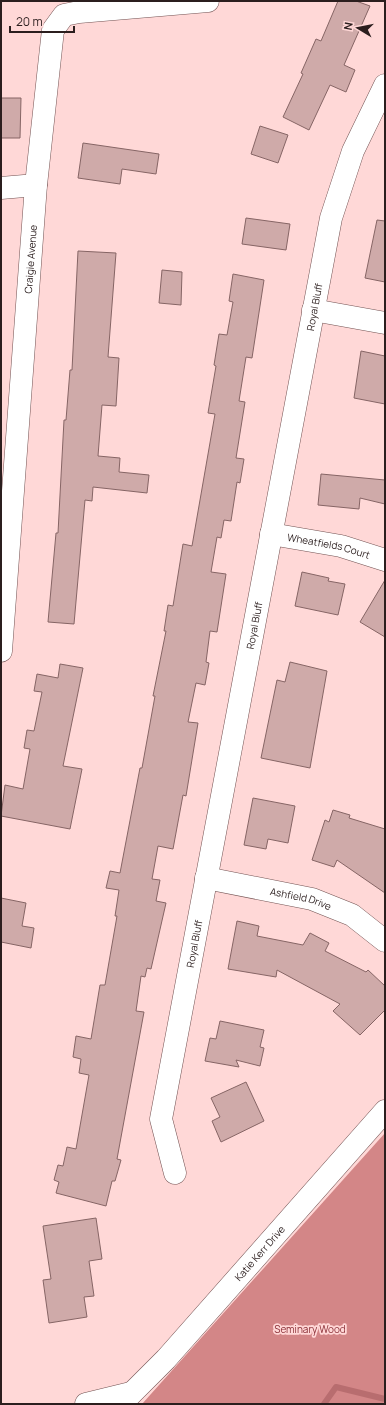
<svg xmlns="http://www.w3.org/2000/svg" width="386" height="1405" font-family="Manrope,sans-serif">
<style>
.forest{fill:#d38687}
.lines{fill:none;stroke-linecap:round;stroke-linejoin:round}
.stream{stroke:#b86d6f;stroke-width:6}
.building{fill:#cfaaa9;stroke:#866565}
.minor-casing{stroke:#735353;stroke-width:23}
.minor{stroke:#fff;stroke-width:22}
.labels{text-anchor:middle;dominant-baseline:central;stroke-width:3.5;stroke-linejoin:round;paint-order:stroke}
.street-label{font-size:10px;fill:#2b1e1e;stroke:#ffd8d7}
.park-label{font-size:10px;fill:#8b2f37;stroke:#ffd8d7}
</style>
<rect width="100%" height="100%" fill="#ffd8d7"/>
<!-- forest -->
<polygon class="forest" points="385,1133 385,1404 142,1404"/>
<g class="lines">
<!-- stream -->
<polyline class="stream" points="324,1404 336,1387 385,1399"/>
</g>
<!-- building -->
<g class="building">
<polygon points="338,1 356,1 370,6 344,65 355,70 346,92 330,85 309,130 283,117 303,74 301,73 316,39 321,41"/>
<polygon points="1,98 21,98 20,138 1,138"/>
<polygon points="260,126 288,135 278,163 251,154"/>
<polygon points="83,143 159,154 156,174 122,169 120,184 78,178"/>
<polygon points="246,218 290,224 286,250 242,244"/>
<polygon points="377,220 385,221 385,282 365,278"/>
<polygon points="78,251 116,253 108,357 119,358 116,406 102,405 98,456 120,458 119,472 149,475 147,493 93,487 92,501 85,500 74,624 48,622 56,533 58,533 64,420 66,420 70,370 72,370"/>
<polygon points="162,270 182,272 181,305 159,303"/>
<polygon points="233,274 264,280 252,358 246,357 239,401 245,402 236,458 244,459 240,483 237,482 231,521 224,520 221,538 217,537 211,572 226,574 217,632 210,631 206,662 209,663 205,685 196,683 188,722 198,723 186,796 183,795 173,849 158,846 152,879 160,880 156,901 166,903 151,969 147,968 145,977 141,976 136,1011 144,1012 117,1159 121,1160 115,1181 112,1181 106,1206 56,1193 59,1182 54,1180 58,1165 63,1166 67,1147 76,1149 89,1075 79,1073 81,1059 73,1057 76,1036 91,1039 100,985 105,985 117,916 115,916 119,890 106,888 110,871 120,873 140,768 142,768 155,696 153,696 166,631 164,631 168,605 173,606 183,544 192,546 215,414 208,413 216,366 214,365 219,334 227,335 233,302 229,301"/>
<polygon points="361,351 385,356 385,404 354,398"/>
<polygon points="321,474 385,480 385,504 360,498 359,509 318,505"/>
<polygon points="302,572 329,578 328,581 345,584 338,615 295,606"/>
<polygon points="385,580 385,637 360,622"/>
<polygon points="290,662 327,671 310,768 261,758 277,680 285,682"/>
<polygon points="60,664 83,668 63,766 82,769 70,829 1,816 5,785 23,789 30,749 24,748 27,730 34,731 42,692 34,691 37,674 58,678"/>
<polygon points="253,798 295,806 288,843 268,839 266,849 244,845"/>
<polygon points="333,810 350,815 349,818 385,829 385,893 337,860 334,867 312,860 325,820 329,822"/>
<polygon points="1,898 26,903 22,926 34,928 31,948 1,942"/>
<polygon points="237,921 259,926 257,936 303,945 310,933 329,943 325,951 366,972 368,970 385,986 385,1010 360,1035 333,1011 340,1004 277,970 276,977 228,969"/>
<polygon points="220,1021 264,1030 260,1047 264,1048 260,1066 236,1060 239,1067 205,1061 210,1038 216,1039"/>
<polygon points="246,1082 264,1121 221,1142 212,1121 220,1117 211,1098"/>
<polygon points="96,1218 102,1259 89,1261 94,1296 84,1297 87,1317 49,1323 43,1280 51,1279 43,1226"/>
</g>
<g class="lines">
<defs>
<g id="minor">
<polyline points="1,188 36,185"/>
<polyline points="313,310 385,323"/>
<path id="s1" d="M271,534l70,12 44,14"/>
<path id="s2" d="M1,651l35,-466 17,-155 11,-15 15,-3 129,-11"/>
<path id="s3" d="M206,878l106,21 40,16 33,26"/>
<path id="s4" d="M175,1173l-14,-54 170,-901 22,-67 32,-66"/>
<polyline points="86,1404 131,1393"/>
<path id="s5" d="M121,1404l45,-45 219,-248"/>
</g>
</defs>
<!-- minor casing -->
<use href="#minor" class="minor-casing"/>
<!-- minor -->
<use href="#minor" class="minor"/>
</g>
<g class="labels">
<!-- street labels -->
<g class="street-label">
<text stroke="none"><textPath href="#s2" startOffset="393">Craigie Avenue</textPath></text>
<text stroke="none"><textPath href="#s4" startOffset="882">Royal Bluff</textPath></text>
<text stroke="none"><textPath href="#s1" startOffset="59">Wheatfields Court</textPath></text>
<text stroke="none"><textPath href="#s4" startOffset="558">Royal Bluff</textPath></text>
<text stroke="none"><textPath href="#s3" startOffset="97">Ashfield Drive</textPath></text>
<text stroke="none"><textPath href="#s4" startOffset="234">Royal Bluff</textPath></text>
<text stroke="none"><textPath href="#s5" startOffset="205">Katie Kerr Drive</textPath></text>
</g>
<!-- park labels -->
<g class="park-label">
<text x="310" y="1329">Seminary Wood</text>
</g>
</g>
<!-- border -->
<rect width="386" height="1405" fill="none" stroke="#2b1e1e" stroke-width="4"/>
<!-- north arrow -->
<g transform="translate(358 28) rotate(280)" stroke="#ffd8d7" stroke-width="3" paint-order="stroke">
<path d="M0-3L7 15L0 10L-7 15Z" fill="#2b1e1e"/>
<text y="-6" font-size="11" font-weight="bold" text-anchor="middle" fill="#2b1e1e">N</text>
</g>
<!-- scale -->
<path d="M10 26v6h64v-6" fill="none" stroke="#2b1e1e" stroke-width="2"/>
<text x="16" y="26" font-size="12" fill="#2b1e1e" stroke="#ffd8d7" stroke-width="3" paint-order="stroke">20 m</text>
</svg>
